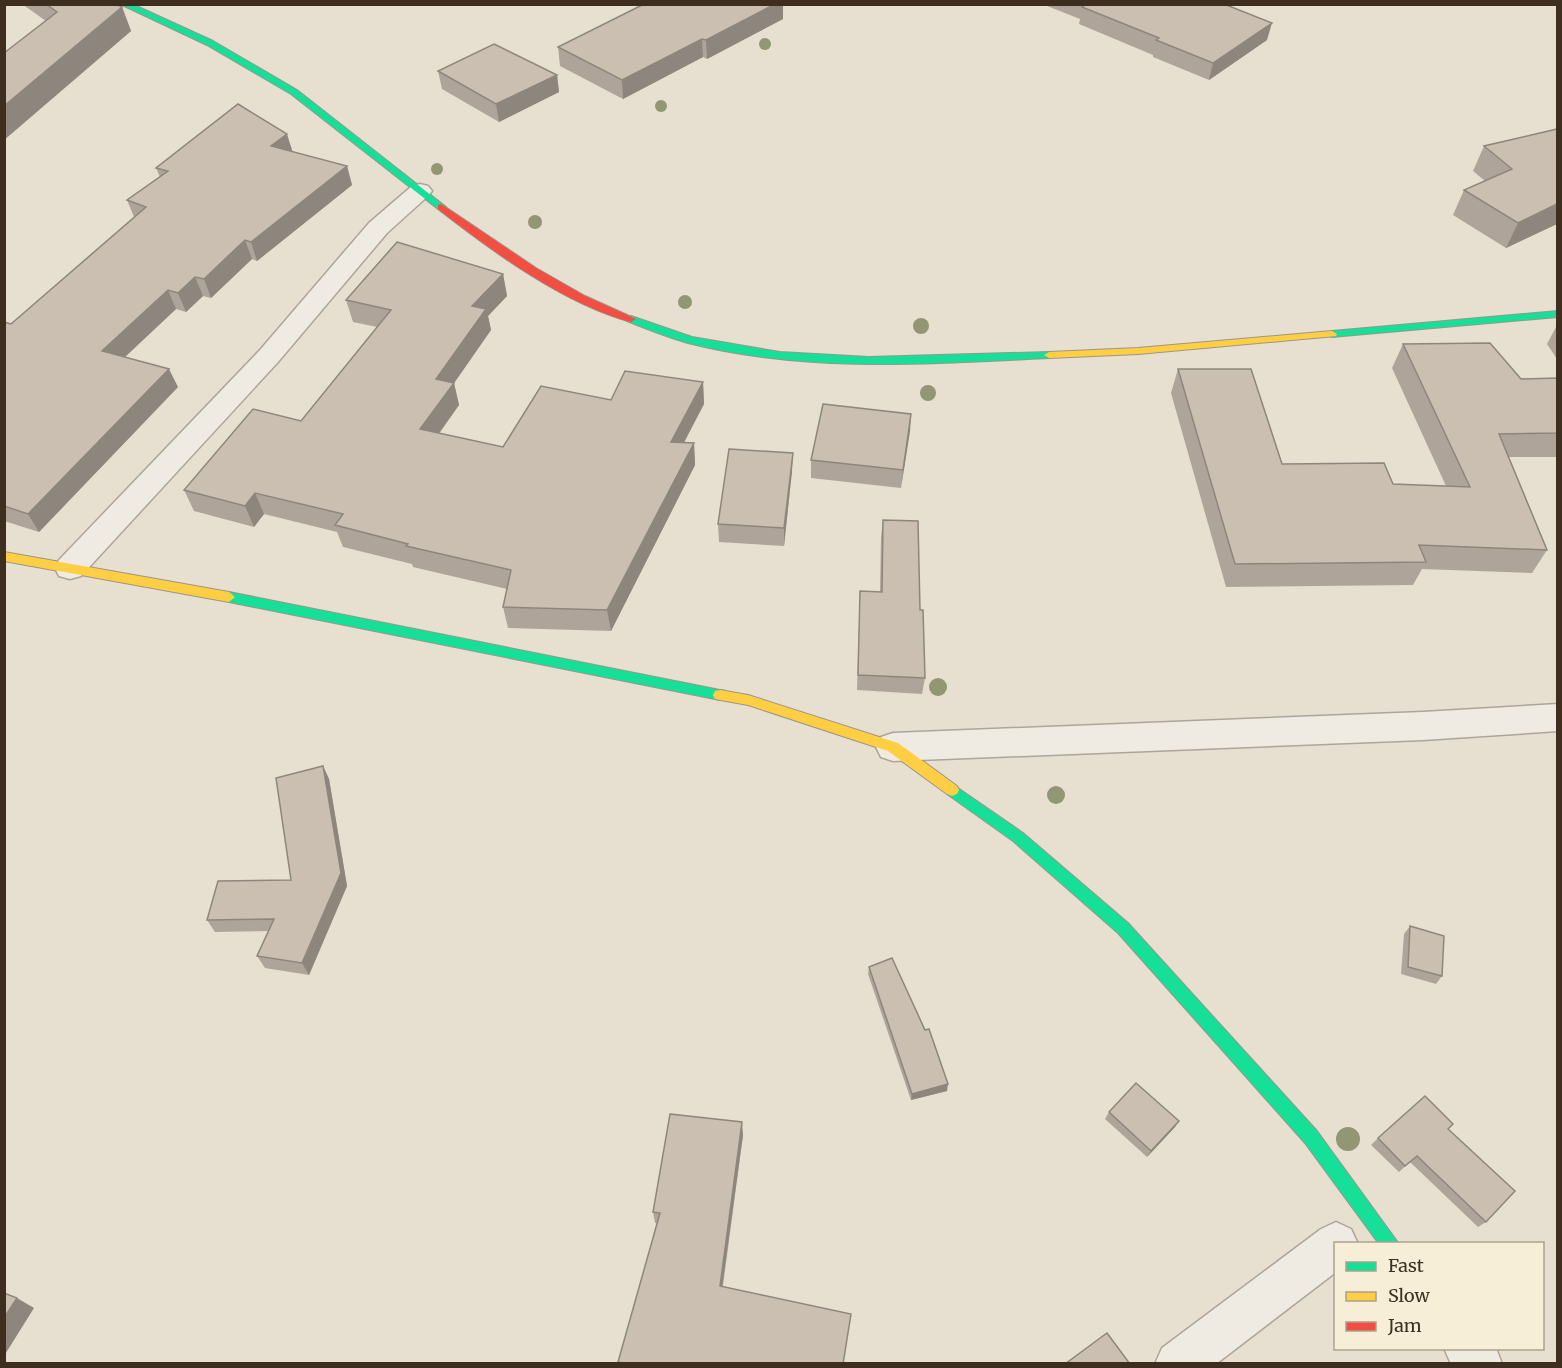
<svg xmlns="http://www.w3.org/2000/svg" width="1562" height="1368" font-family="Merriweather,serif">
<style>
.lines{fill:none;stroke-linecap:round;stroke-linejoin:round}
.street-casing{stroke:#ada599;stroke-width:3}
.fast-casing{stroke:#9c958a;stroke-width:2}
.slow-casing{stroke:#9c958a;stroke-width:2}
.jam-casing{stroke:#9c958a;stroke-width:2}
.street{fill:#efebe3;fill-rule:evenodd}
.fast{fill:#16e098;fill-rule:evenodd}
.slow{fill:#ffcf43;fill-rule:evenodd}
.jam{fill:#f24e42;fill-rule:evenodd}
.tree{fill:#929673}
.wall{fill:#afa499}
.shaded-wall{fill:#8e867d}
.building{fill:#cbbfb2;stroke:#8e867d;stroke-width:1.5}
</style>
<rect width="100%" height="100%" fill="#e7e0d1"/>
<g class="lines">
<defs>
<g id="street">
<polygon points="420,184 428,186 432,191 428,196 387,233 278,362 81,576 70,579 59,576 55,568 59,560 260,350 369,223 412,186"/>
<polygon points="1558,704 1558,731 1423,740 893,761 881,757 876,747 881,737 893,733 1423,712"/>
<polygon points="1336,1222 1351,1229 1358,1244 1336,1244 1336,1272 1216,1364 1155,1364 1162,1348 1321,1229"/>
<polygon points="1444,1348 1496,1348 1502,1364 1451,1364"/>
</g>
<g id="fast">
<polygon points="120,4 132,4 213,41 297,90 446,207 438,209 291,94 207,45"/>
<polygon points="1558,311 1558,317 1332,337 1327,334 1332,331"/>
<path d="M631,316l61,21 88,15 89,5 180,-5 5,3 -5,3c-120,6 -244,15 -361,-15 -21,-6 -41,-14 -61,-22l-1,-2z"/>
<polygon points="229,592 720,690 725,691 727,695 725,699 720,700 229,602 223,597"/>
<polygon points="952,784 1023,833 1128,923 1317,1131 1399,1244 1379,1244 1305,1143 1118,933 1013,841 947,794 945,790 947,786"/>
</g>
<g id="slow">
<polygon points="1332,331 1337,334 1336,336 1138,354 1049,358 1044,355 1049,352 1138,348"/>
<polygon points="4,552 229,592 235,597 229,602 4,561"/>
<polygon points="720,690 748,695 898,743 957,786 959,790 957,794 952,796 947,794 888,751 748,705 715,699 713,695 715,691"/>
</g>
<path id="jam" d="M441,204l95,64 49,28 51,23 -5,3c-67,-18 -139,-71 -193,-113v-4z"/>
</defs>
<!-- street casing -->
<use href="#street" class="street-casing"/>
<!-- fast casing -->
<use href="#fast" class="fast-casing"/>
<!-- slow casing -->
<use href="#slow" class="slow-casing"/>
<!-- jam casing -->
<use href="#jam" class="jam-casing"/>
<!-- street -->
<use href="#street" class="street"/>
<!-- fast -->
<use href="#fast" class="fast"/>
<!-- slow -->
<use href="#slow" class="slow"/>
<!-- jam -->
<use href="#jam" class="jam"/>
</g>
<!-- trees -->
<g class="tree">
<circle cx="765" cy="44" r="6"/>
<circle cx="661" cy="106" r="6"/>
<circle cx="437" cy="169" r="6"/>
<circle cx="535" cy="222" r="7"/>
<circle cx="685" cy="302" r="7"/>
<circle cx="921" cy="326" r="8"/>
<circle cx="928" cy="393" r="8"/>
<circle cx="938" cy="687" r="9"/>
<circle cx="1056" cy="795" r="9"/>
<circle cx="1348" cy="1139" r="12"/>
</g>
<!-- wall -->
<g class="wall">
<polygon points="22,4 116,4 122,7 131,31 4,140 4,53 46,21"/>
<polygon points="644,4 783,4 783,19 707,59 703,57 623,99 560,66 558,47"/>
<polygon points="1042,4 1224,4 1267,40 1209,80 1153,57 1153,55 1079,24 1080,19"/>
<polygon points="438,71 557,75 559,92 499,122 442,89"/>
<polygon points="1557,129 1557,224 1506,248 1453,215 1464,190 1485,181 1473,171 1484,146"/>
<polygon points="293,152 347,166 352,185 257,261 252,259 211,298 203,296 186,312 176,309 125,357 178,387 39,532 4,521 4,322 11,324 134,217 127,200 160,177 156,168"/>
<polygon points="503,274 507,296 488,316 491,330 454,383 459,405 439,434 503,447 611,400 703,382 704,404 683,443 694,443 695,465 611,631 508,628 503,607 507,589 413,567 412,564 343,547 337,532 264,514 254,527 194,511 184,490 301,421 377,327 353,322 346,300"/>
<polygon points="1557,325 1557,359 1547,344"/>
<polygon points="1403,344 1521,379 1557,378 1557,457 1509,457 1547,550 1532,573 1422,569 1413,585 1226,587 1171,393 1178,369 1282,464 1393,484 1446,486 1392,368"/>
<polygon points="911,414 901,488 811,478 811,460"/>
<polygon points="792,471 784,546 719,542 718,524"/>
<polygon points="883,520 920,610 925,678 922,694 857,690 860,591 880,592 881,537"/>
<polygon points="323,766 329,779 347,886 309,975 265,968 257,956 269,931 215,932 207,920 291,880"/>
<polygon points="1410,926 1442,976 1436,984 1401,974 1404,934"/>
<polygon points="869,967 947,1091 911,1100 868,974"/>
<polygon points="1109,1112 1175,1127 1147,1157 1105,1119"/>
<polygon points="1448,1129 1486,1222 1478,1227 1410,1162 1399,1172 1371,1145 1378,1138"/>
<polygon points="743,1135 723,1286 843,1364 618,1364 618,1362 657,1223 655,1223 653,1212"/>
</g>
<!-- shaded-wall -->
<g class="shaded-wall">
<polygon points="775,4 783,4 783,19 707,59 706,40"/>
<polygon points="122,7 131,31 4,140 4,106"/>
<polygon points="1272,23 1267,40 1209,80 1213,63"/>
<polygon points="702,39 703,57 623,99 622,80"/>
<polygon points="557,75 559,92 499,122 496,104"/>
<polygon points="287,134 293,153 271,146"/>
<polygon points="347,166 352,185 257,261 251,242"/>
<polygon points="1557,204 1557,224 1506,248 1518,223"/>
<polygon points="245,240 252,259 211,298 204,279"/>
<polygon points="503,274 507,296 488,316 491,330 452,386 454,383 459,405 426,451 420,429 436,379 472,306"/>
<polygon points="195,277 203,296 186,312 178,293"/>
<polygon points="168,290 176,309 111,370 102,351"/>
<polygon points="169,369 178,387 39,532 28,514"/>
<polygon points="703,382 704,404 673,464 671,442"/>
<polygon points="911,414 910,432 901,488 903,470"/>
<polygon points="694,443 695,465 611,631 607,610"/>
<polygon points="793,453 792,471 784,546 784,528"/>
<polygon points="255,493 264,514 254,527 245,506"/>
<polygon points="323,766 329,779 347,886 309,975 302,963"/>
<polygon points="948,1084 947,1091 911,1100 912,1094"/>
<polygon points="1179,1121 1175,1127 1147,1157 1151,1151"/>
<polygon points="742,1122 743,1135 721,1295 720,1286"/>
<polygon points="17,1298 34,1308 4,1356 4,1318"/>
</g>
<!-- building -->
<g class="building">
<polygon points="46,4 116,4 122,7 4,106 4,53 57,12"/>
<polygon points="644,4 775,4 706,40 702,39 622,80 558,47"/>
<polygon points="1086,4 1224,4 1272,23 1213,63 1156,40 1159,38 1082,7"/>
<polygon points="494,44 557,75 496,104 438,71"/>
<polygon points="238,104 287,134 271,146 347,166 251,242 245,240 204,279 195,277 178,293 168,290 102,351 169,369 28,514 4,506 4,322 11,324 146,207 127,200 168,171 156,168"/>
<polygon points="1557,129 1557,204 1518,223 1464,190 1512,169 1484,146"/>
<polygon points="397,242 503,274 472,306 486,309 436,379 454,383 420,429 503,447 541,386 611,400 625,371 703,382 671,442 694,443 607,610 503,607 511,570 406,546 408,544 335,525 343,514 255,493 245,506 184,490 253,409 301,421 391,310 346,300"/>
<polygon points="1490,343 1521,379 1557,378 1557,433 1499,434 1547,550 1419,545 1426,562 1235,564 1178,369 1251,369 1282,464 1384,463 1393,484 1470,487 1403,344"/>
<polygon points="823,404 911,414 903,470 811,460"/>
<polygon points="729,449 793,453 784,528 718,524"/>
<polygon points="883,520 918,521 920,610 923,610 925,678 858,675 860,591 882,592"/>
<polygon points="323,766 341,873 302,963 257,956 274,919 207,920 218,881 291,880 276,778"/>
<polygon points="1410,926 1444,936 1442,976 1408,967"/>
<polygon points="892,958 925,1030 929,1029 948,1084 912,1094 869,967"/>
<polygon points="1136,1083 1179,1121 1151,1151 1109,1112"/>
<polygon points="1425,1096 1453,1124 1448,1129 1515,1191 1486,1222 1417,1156 1405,1166 1378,1138"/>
<polygon points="670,1114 742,1122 720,1286 851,1314 843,1364 627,1364 618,1362 660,1213 653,1212"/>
<polygon points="4,1293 17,1298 4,1318"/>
<polygon points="1107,1333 1130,1364 1065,1364"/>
</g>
<!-- border -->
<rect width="1562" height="1368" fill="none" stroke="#3d2e20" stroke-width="12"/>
<!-- legend -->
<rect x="1334" y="1242" width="210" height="108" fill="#f7eed8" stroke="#ada18e" stroke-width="1.5"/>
<rect x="1346" y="1262" width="30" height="9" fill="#16e098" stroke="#ada18e" stroke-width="1.5"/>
<text x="1388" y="1272" font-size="18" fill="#3d2e20">Fast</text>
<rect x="1346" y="1292" width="30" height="9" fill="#ffcf43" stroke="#ada18e" stroke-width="1.5"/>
<text x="1388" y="1302" font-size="18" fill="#3d2e20">Slow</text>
<rect x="1346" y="1322" width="30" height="9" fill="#f24e42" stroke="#ada18e" stroke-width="1.5"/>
<text x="1388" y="1332" font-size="18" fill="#3d2e20">Jam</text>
</svg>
